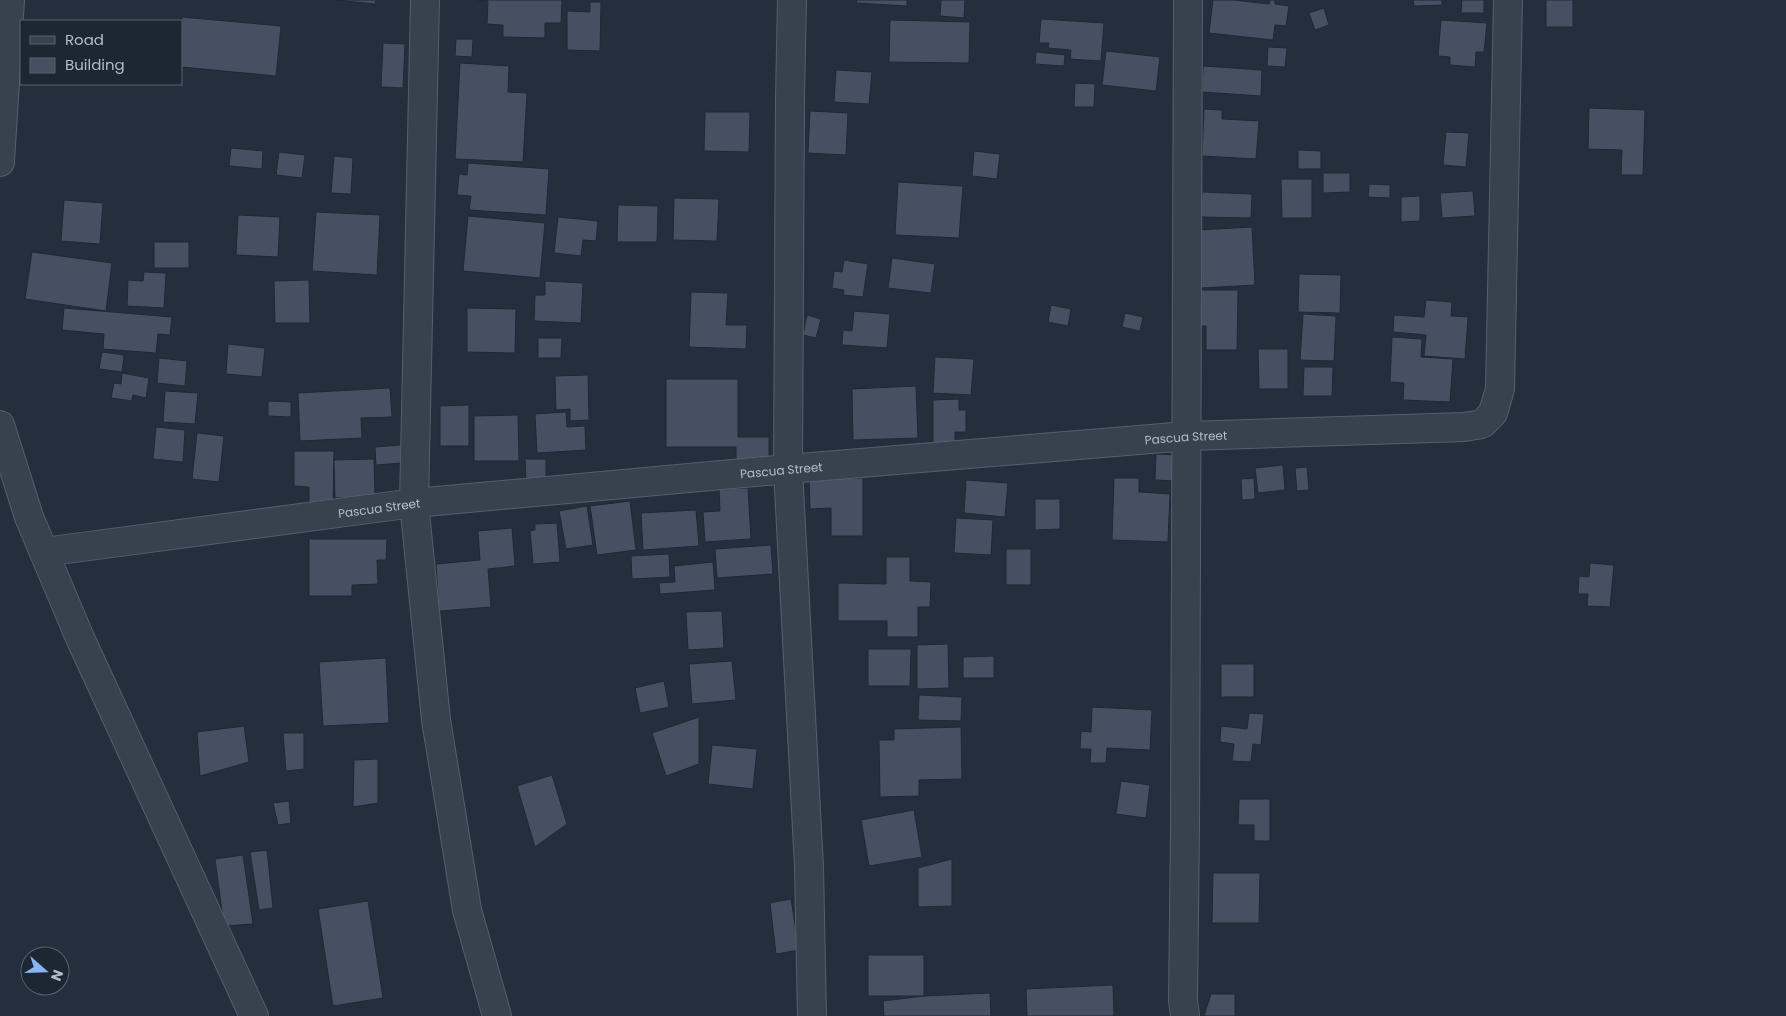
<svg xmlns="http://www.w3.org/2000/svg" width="1786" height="1016" font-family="Poppins,sans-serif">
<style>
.building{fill:#455162;stroke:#1f2835}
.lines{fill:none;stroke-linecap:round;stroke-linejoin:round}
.minor-casing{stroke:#565f6c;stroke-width:30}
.tertiary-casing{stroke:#565f6c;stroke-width:30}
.minor{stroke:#38414e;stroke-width:28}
.tertiary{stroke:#38414e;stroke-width:28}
.labels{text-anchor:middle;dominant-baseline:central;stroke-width:5;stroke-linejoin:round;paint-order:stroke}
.street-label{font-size:12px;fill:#b4bcc9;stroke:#1d2633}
</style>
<rect width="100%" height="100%" fill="#242f3e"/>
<!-- building -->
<g class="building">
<polygon points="336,0 376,0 375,4"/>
<polygon points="477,0 562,0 561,23 545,23 545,38 503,37 503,25 487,24 488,1"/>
<polygon points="857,0 907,0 907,6 856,3"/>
<polygon points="941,0 965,0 964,18 940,16"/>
<polygon points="1213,0 1233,0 1269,4 1270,0 1275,0 1275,4 1289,6 1286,26 1275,25 1273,40 1209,33"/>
<polygon points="1413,0 1442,0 1442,5 1414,6"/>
<polygon points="1462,0 1484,0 1484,13 1461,13"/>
<rect x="1546" y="0" width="27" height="27"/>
<polygon points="590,2 601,2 600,51 567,50 567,11 590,12"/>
<polygon points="1324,8 1329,25 1315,30 1309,13"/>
<polygon points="182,17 281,26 276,76 181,67"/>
<polygon points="1041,19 1104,23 1101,61 1070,59 1071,50 1048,48 1049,43 1039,43"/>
<polygon points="890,20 970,22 969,63 889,62"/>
<polygon points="1441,20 1487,23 1484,52 1476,52 1475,67 1450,65 1450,57 1438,56"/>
<polygon points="456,39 473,39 472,57 455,56"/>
<polygon points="383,43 405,44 403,88 381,87"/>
<polygon points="1268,47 1287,48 1285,67 1267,66"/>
<polygon points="1106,51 1160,57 1156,91 1102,85"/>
<polygon points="1036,52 1065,55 1064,66 1035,64"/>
<polygon points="460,63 509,66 508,92 527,93 523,162 455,159"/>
<polygon points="1203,66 1262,70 1261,96 1202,92"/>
<polygon points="836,70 872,72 869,104 834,102"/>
<polygon points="1075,83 1095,84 1094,107 1074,107"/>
<polygon points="1589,108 1645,110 1643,175 1621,175 1622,150 1588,149"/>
<polygon points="1204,109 1222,110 1222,119 1259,121 1256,159 1202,156"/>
<polygon points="810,111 848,113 846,155 808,153"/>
<polygon points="705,112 750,112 749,152 704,151"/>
<polygon points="1446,132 1469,133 1466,167 1443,165"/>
<polygon points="231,148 263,151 262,169 229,166"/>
<polygon points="1298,150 1321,151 1321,169 1298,169"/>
<polygon points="974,151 1000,154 997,179 972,176"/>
<polygon points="279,152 305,155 302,178 276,175"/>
<polygon points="334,156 353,158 351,194 331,193"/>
<polygon points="468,163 549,169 546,215 469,210 471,196 457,195 459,174 467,175"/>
<polygon points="1323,173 1350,173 1350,192 1323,193"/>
<polygon points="1281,179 1312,179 1312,218 1282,218"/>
<polygon points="898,182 963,186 959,238 895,235"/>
<polygon points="1369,184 1390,185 1390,198 1368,197"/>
<polygon points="1473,191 1475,216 1442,218 1440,193"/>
<polygon points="1202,192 1252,194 1251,218 1201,217"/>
<polygon points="1420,196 1420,221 1401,222 1401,197"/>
<polygon points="674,198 719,199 717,241 673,240"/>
<polygon points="64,200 103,203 100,244 61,241"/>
<polygon points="618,205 658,206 657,242 617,242"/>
<polygon points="316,212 380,215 377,275 312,271"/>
<polygon points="238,215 280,217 278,257 236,255"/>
<polygon points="468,216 545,223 540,278 463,271"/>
<polygon points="558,217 598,221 596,241 583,240 581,256 554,253"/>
<polygon points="1252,227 1255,285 1201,288 1198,230"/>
<rect x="154" y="242" width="35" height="26"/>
<polygon points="32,252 112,263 106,311 25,299"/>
<polygon points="892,258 935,264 931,293 888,288"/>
<polygon points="844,260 868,264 863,297 843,295 844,290 832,288 834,271 842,272"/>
<polygon points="144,272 166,273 164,308 127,306 128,280 143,281"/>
<polygon points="1299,274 1341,275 1340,313 1298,312"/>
<polygon points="309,280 310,323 275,323 274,281"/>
<polygon points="545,281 583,283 581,323 534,321 535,295 545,295"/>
<polygon points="1191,290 1238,290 1237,350 1206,350 1206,326 1191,326"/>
<polygon points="691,292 728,293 726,325 747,325 746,349 689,347"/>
<polygon points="1426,300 1452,302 1451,316 1468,317 1465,359 1424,356 1426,335 1393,332 1394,315 1424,317"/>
<polygon points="1051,305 1071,309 1068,326 1048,322"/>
<polygon points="64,308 172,317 170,335 158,334 156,353 103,349 104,334 62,330"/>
<polygon points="467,308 516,309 515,353 467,352"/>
<polygon points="854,311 890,314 887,348 842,345 843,330 852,331"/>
<polygon points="1125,313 1143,317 1140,331 1122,327"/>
<polygon points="1303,314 1336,316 1334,361 1300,360"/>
<polygon points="807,315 821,319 816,338 803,335"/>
<polygon points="1392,337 1422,339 1421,357 1453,359 1450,402 1403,400 1404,383 1390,382"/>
<polygon points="538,338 562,338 561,358 538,358"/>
<polygon points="228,344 265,348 262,377 226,374"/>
<polygon points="1258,349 1288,349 1288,389 1259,389"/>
<polygon points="102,352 124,355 122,372 99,369"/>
<polygon points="935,357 974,359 971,395 933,393"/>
<polygon points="159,358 187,361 185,386 157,383"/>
<polygon points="1304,367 1333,367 1332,396 1303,396"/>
<polygon points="122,373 149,378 146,398 133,395 132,401 111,398 114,383 121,384"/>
<polygon points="588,375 589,420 570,421 570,409 556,410 555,376"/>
<polygon points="666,379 738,379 738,437 769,437 769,463 736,462 736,447 666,447"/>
<polygon points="916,386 918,438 853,440 852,389"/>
<polygon points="390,388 392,417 361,418 362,438 300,441 298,393"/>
<polygon points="165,391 198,393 195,424 163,422"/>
<polygon points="959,399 959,410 966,410 966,432 955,432 955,442 933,443 933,400"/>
<polygon points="268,401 291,402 291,417 268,416"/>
<polygon points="469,405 469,446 440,446 440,406"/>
<polygon points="566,412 567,427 585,426 586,450 537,453 535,414"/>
<polygon points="518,415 519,461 474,461 474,416"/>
<polygon points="156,427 185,430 183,462 153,459"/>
<polygon points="197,433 224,436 219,482 192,479"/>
<polygon points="401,445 401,463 376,465 375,447"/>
<polygon points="294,451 334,451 333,509 309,509 309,487 294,486"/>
<polygon points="1156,454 1176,455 1175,481 1155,480"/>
<polygon points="374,459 375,497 335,498 334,460"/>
<polygon points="525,459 546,459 546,484 526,485"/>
<polygon points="1283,465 1285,490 1258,493 1255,468"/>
<polygon points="1307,467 1309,490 1297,491 1295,468"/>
<polygon points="863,478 863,536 831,536 831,508 810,509 809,479"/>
<polygon points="1114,478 1139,478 1139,492 1170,494 1168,542 1112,540"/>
<polygon points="1254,478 1255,499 1242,500 1241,479"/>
<polygon points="966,480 1008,483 1005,517 964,513"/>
<polygon points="748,488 751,539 705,542 703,512 720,511 719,489"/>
<polygon points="1035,499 1060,499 1060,529 1035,530"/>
<polygon points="630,501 636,550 597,555 590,506"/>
<polygon points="587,506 593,545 566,549 559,511"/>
<polygon points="696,510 699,546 643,550 641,513"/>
<polygon points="956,518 993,520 991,555 954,553"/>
<polygon points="557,523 560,562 533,564 530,531 535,530 535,524"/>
<polygon points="512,528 515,566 488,569 491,607 439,611 436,564 480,560 478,531"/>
<polygon points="309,539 387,539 386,560 377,560 378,584 352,585 352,596 309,596"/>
<polygon points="771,545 773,574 717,578 715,549"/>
<rect x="1006" y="549" width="25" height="36"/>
<polygon points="669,554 670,577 632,579 631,556"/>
<polygon points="886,557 910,557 910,581 931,582 930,607 918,607 918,637 887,637 887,621 838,621 838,583 886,584"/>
<polygon points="713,562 715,590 660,594 659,583 675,582 674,566"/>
<polygon points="1590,563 1614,565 1610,607 1587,606 1588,594 1578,594 1579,576 1589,577"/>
<polygon points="722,611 724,648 688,650 686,612"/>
<polygon points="948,644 949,688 917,689 917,645"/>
<polygon points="868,649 911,649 910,686 868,686"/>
<polygon points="994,656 994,678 963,678 963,657"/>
<polygon points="386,658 389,723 323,726 319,662"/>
<polygon points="732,661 736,700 692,704 689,664"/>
<rect x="1221" y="664" width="33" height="33"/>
<polygon points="664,681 669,707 640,713 635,688"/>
<polygon points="919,695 962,697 961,721 918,720"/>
<polygon points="1092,707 1152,710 1150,750 1107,748 1106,763 1090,763 1091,749 1080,749 1081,731 1091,732"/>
<polygon points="1249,713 1264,714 1261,745 1253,744 1251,762 1232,761 1234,744 1220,742 1221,726 1247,729"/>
<polygon points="699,717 699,764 666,776 652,733"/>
<polygon points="244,726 249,762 200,776 197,732"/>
<polygon points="961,727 962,779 919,780 919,796 880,797 879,740 894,740 894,729"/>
<polygon points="283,733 304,733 304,769 286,771"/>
<polygon points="712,745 757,749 753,789 708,784"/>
<polygon points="378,759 378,803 353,807 354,760"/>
<polygon points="552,775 567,824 535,847 517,786"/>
<polygon points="1121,781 1150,785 1146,818 1116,814"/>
<polygon points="1239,799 1270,799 1270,841 1254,841 1254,825 1238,825"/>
<polygon points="289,801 291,823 278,825 273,803"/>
<polygon points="914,810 922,857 869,866 861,820"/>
<polygon points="267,850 273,908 259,910 250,852"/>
<polygon points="243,855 253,924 224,926 215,859"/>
<polygon points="952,859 952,906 918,907 918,868"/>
<polygon points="1213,873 1260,873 1259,923 1212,923"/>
<polygon points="791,899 799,950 776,954 770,903"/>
<polygon points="368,901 383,998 333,1006 318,909"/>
<rect x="868" y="955" width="56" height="41"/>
<polygon points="1113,985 1114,1016 1027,1016 1026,989"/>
<polygon points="990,993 991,1016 884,1016 883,1001 924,996"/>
<polygon points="1211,994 1235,994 1235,1016 1204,1016"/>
</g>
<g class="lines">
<defs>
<g id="minor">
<polyline points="425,0 414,503 436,720 467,910 497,1016"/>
<polyline points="0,162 10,0"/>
<polyline points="0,425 29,517 80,638 254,1016"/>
<path id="s1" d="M44,552l370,-49 374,-34 399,-33 277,-9 18,-3 11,-11 7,-24 8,-389"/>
<polyline points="1185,1016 1183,1000 1185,827 1188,0"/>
</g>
<polyline id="tertiary" points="792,0 790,97 788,469 809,867 812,1016"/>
</defs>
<!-- minor casing -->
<use href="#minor" class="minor-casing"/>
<!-- tertiary casing -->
<use href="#tertiary" class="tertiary-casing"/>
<!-- minor -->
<use href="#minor" class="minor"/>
<!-- tertiary -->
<use href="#tertiary" class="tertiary"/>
</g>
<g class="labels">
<!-- street labels -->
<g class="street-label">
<text stroke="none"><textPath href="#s1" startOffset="1148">Pascua Street</textPath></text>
<text stroke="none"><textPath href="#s1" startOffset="742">Pascua Street</textPath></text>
<text stroke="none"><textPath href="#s1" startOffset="338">Pascua Street</textPath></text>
</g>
</g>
<!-- legend -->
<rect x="20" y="20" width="162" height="65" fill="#1d2633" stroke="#59626f"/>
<rect x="30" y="36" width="25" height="8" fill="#38414e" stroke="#59626f"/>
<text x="65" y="45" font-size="15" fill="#b4bcc9">Road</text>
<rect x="30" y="58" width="25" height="15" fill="#455162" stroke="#59626f"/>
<text x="65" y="70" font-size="15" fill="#b4bcc9">Building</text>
<!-- north arrow -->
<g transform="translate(45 971) rotate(110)"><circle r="24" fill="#1d2633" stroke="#59626f"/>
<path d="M0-4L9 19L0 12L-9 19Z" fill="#8ab4f8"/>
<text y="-8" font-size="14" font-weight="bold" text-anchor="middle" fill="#b4bcc9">N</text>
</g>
</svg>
